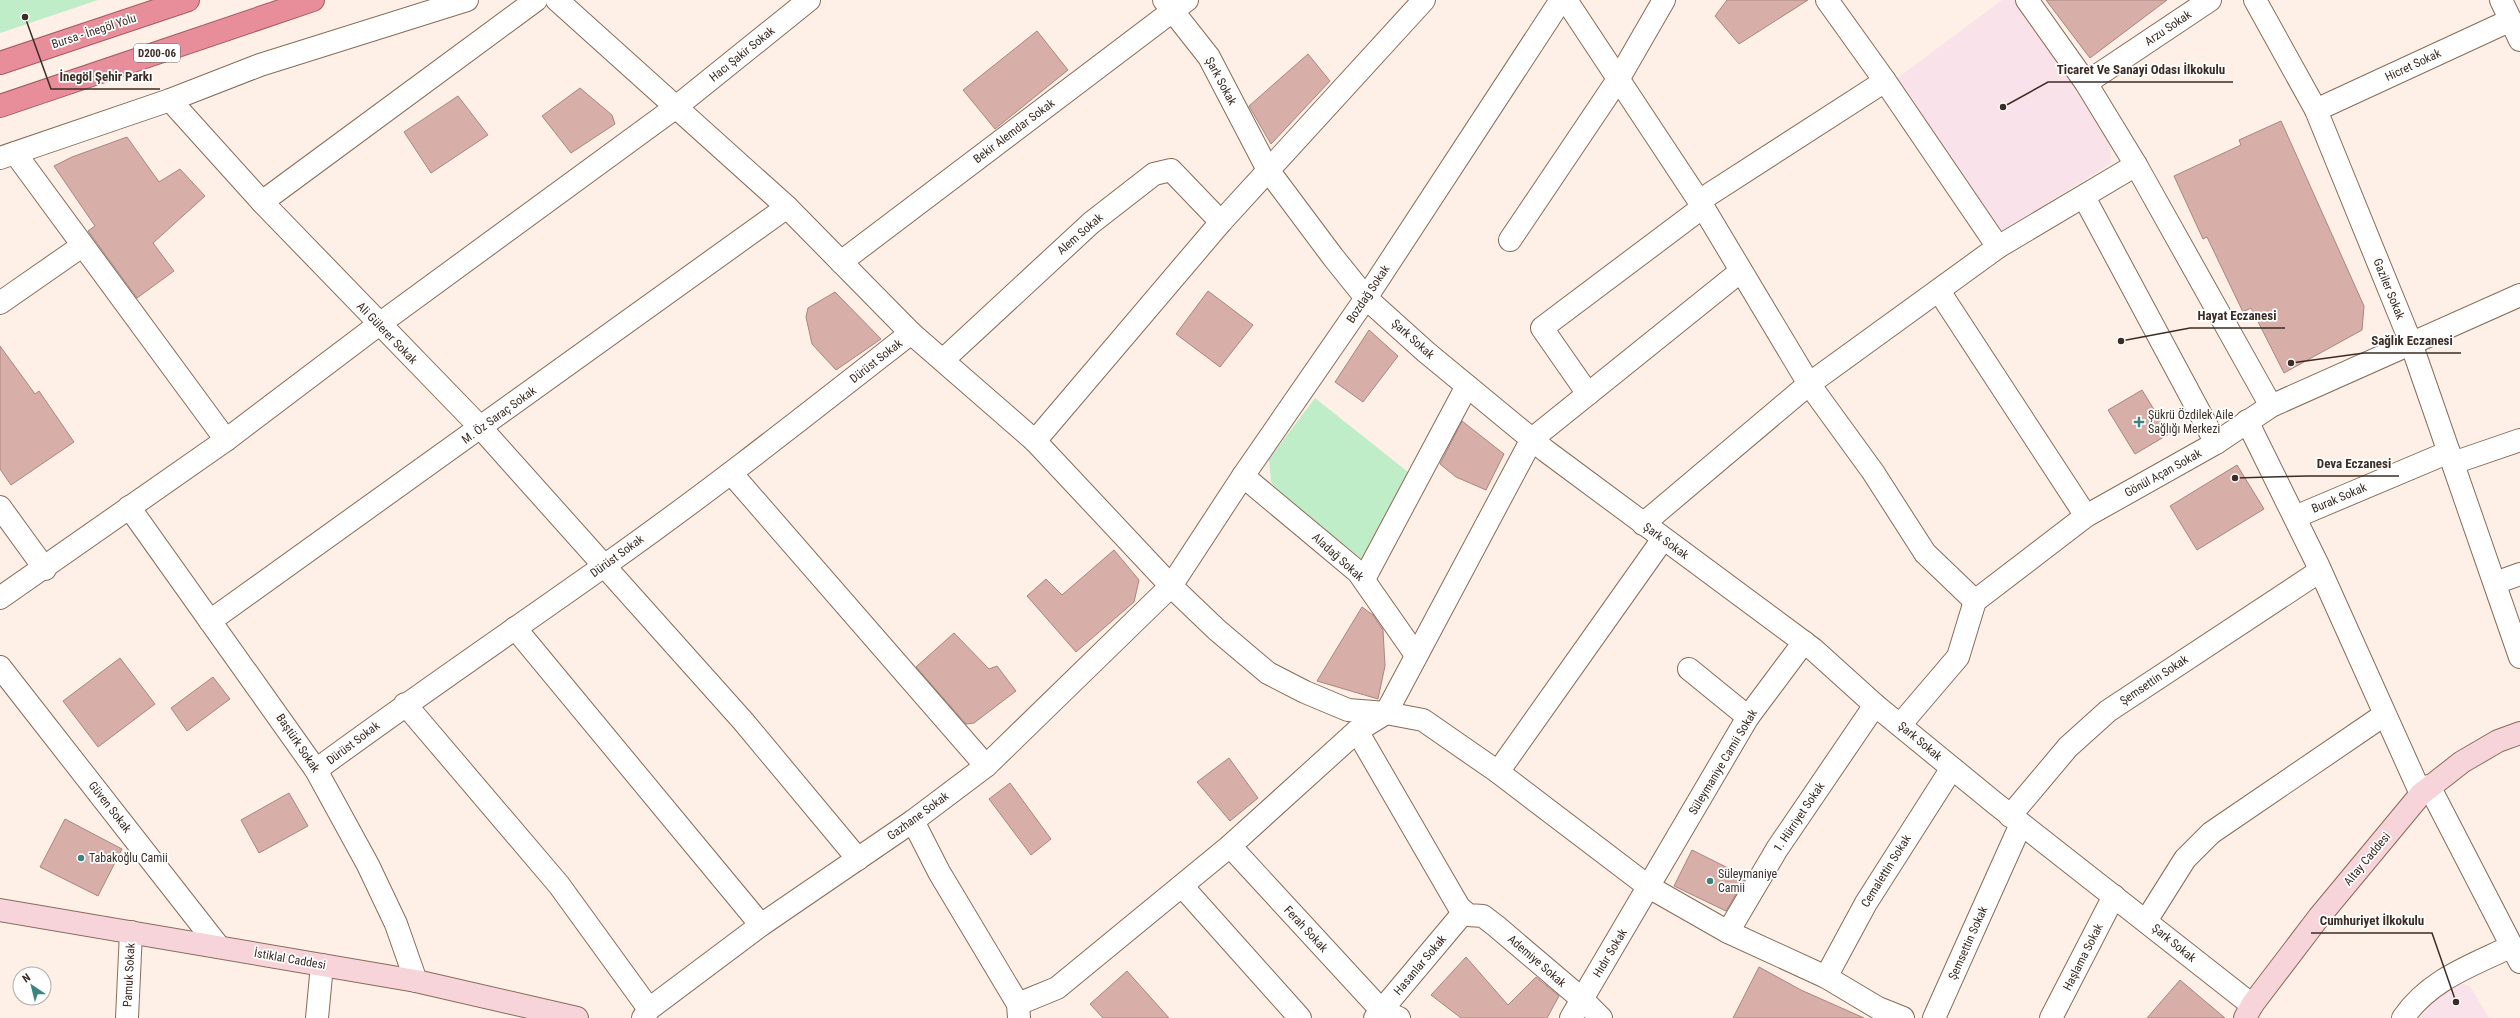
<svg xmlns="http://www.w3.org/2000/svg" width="2520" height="1018" font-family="'Roboto Condensed',sans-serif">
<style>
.education{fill:#fae2eb}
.green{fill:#beedc8}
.building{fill:#d7aea8;stroke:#ab857f}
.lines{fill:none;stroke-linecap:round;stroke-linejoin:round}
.minor-casing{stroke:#896b57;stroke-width:24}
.tertiary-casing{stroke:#896b57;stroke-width:24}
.secondary-casing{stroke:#896b57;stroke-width:24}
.trunk-casing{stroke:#a75960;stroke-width:24}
.minor{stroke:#fff;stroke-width:22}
.tertiary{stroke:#fff;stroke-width:22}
.secondary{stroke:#f6d4d9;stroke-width:22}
.trunk{stroke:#e78e9a;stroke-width:22}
.poi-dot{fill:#3c8480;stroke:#fff;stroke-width:1.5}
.labels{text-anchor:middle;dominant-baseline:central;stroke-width:3.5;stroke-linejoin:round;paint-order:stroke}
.shield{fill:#fff;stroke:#766c66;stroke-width:1}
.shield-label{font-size:11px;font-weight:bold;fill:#3b2d25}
.street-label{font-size:12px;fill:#3b2d25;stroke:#fff}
.poi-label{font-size:12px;fill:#3b2d25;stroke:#fff;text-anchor:start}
.leader{fill:none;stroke:#3b2d25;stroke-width:1.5}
.callout-dot{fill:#3b2d25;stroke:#fff;stroke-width:1.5}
.callout-label{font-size:13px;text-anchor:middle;font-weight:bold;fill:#3b2d25;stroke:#fff;stroke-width:3.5;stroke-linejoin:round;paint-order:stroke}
</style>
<rect width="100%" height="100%" fill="#fef0e7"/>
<!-- education -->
<g class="education">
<polygon points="2002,0 2016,0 2110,135 2111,163 2001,233 1896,79"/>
<polygon points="2450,980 2470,986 2489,1018 2420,1018"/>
</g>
<!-- green -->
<g class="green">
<polygon points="0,0 98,0 0,33"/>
<polygon points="1315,398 1413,476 1366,562 1279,494 1271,482 1269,459"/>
</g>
<!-- building -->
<g class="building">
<polygon points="1727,0 1808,0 1739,44 1715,16"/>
<polygon points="2046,0 2167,0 2090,58"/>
<polygon points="1037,31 1068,70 995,129 963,90"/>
<polygon points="1308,54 1330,81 1271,144 1249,106"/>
<polygon points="580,88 612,115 615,124 571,153 542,116"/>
<polygon points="458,96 488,135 431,173 404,132"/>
<polygon points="2281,121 2364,306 2362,330 2284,373 2251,308 2243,312 2207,237 2203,239 2174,176 2241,145 2239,140"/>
<polygon points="127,137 159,182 180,169 205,196 153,243 174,271 137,298 88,231 95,226 54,166 72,157"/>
<polygon points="1208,291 1253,325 1220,367 1176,334"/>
<polygon points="835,292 881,339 836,370 812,344 806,317 808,308"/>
<polygon points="1369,330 1398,356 1363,402 1335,382"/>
<polygon points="0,346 35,394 39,391 74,442 11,485 0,469"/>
<polygon points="2142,390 2169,434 2135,454 2108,410"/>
<polygon points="1462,421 1504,454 1486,490 1456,477 1440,464"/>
<polygon points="2237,465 2264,509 2197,550 2170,506"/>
<polygon points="1114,550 1139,580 1134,602 1076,652 1027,596 1046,579 1062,595"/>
<polygon points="1362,607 1373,615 1383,630 1385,666 1378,699 1317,681"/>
<polygon points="954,633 989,669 997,666 1016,691 974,723 966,724 916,667"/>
<polygon points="120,658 155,704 98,747 63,701"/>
<polygon points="213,677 230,699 187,731 171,708"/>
<polygon points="1229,758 1258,798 1230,821 1197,782"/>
<polygon points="1010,783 1051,839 1031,855 989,799"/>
<polygon points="289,793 308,826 259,853 241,820"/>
<polygon points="65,819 122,849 98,896 40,867"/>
<polygon points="1692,850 1746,877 1726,911 1674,886"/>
<polygon points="1466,957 1508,1005 1536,977 1559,996 1547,1018 1461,1018 1431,995"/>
<polygon points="1759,967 1801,990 1864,1018 1733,1018"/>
<polygon points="1127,971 1169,1018 1103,1018 1090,1004"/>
<polygon points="2180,980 2225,1018 2147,1018"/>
</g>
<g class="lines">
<defs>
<g id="minor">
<polyline points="557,0 787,207 911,333 1035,441 1171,586 1217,630 1268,673 1305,692 1348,710 1386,713 1423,720 1498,772 1649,887 1728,932 1826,977 1878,1008 1903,1018"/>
<polyline points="1164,0 1209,57 1268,170 1333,257 1366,298 1426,352 1546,451 1813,649 1875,705 1996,804 2252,1005"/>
<polyline points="1566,0 1703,207 1809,384 1873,472 1925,553 1975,601"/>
<polyline points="1827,0 1885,81 1998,247"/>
<polyline points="2027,0 2086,83 2136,165 2271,406"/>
<polyline points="2255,0 2316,110 2411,343 2520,657"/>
<polyline points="2501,0 2520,40"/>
<polyline points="2086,83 2210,0"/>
<polyline points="170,100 262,202 481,428 743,721 858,859"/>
<polyline points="2316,110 2511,20"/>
<polyline points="15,153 226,440"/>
<polyline points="0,158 170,100 260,65 467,0"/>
<polyline points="2084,197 2216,443"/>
<polyline points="1699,201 1885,81"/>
<polyline points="262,202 536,0"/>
<polyline points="1510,240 1619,78 1664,0"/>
<polyline points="841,262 1187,0"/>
<polyline points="1939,291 2086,516"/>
<polyline points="0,303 82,246"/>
<polyline points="943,360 1091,223 1154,174 1171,170 1221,222"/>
<polyline points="1588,394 1542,328 1703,207"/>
<polyline points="2247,421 2317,563 2421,794"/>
<polyline points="1035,441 1221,222 1424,0"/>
<polyline points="2453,463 2520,440"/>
<polyline points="731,473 986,766"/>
<polyline points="1243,476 1358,572 1416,655"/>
<polyline points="0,507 45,569"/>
<polyline points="129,507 316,770 368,865 396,924 416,981"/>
<polyline points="2295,517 2449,452"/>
<polyline points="1643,524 1809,384 1998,247 2136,165"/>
<polyline points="1364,579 1467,386"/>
<polyline points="2495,583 2520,574"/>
<polyline points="210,621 787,207"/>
<polyline points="515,628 761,925"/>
<polyline points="0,667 219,947"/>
<polyline points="1689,669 1748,717"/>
<polyline points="405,704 559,885 649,1009"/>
<polyline points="1900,725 1958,657 1975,601 2086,516 2216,443 2271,406 2520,295"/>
<polyline points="1357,731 1459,907 1468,915 1483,916 1496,926 1583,1000 1601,1018"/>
<path d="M316,770c95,-70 192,-136 288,-204 105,-74 206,-154 307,-233"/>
<polyline points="1498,772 1663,539"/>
<polyline points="2429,786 2520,962"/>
<polyline points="2010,816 2068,747 2108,711 2320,571"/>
<polyline points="913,821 939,872 1018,1004 1019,1018"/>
<polyline points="1230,846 1382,1011 1399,1018"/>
<polyline points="1182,886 1300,1018"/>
<polyline points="2146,921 2185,859 2211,833 2384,715"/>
<polyline points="1728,932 1777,849 1875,705"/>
<polyline points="1826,977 1866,903 1952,768"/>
<polyline points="1018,1004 1057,988 1230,846 1357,731 1386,713 1532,439 1741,271"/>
<polyline points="127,1018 131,932"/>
<polyline points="317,1018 322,965"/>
<polyline points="643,1018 649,1009 761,925 913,821 986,766 1171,586 1243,476 1366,298 1561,0"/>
<polyline points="1375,1018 1464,912"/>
<polyline points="1571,1018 1748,717 1804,642"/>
<polyline points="1934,1018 2021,824"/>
<polyline points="2051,1018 2114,896"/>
<path d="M2403,1018c27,-39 68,-52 109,-72"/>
</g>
<polyline id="tertiary" points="0,598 226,440 378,325 676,107 809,0"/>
<g id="secondary">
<polyline points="0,910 416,981 577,1018"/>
<polyline points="2245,1018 2252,1005 2319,917 2421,794 2462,762 2498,741 2520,733"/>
</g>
<g id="trunk">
<polyline points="0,63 188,0"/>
<polyline points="0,106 313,0"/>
</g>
</defs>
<!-- minor casing -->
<use href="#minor" class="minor-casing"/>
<!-- tertiary casing -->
<use href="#tertiary" class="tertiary-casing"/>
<!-- secondary casing -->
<use href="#secondary" class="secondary-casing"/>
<!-- trunk casing -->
<use href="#trunk" class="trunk-casing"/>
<!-- minor -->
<use href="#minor" class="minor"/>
<!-- tertiary -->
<use href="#tertiary" class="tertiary"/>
<!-- secondary -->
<use href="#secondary" class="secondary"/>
<!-- trunk -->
<use href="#trunk" class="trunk"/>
</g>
<!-- markers -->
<g class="poi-dot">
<path d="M2137 416h4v4h4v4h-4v4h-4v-4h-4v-4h4z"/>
<circle cx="81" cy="858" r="4"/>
<circle cx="1710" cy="881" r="4"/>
</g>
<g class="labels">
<!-- shield labels -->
<rect class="shield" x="134" y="44" width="46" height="18" rx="3"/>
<g class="shield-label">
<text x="157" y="53">D200-06</text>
</g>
<!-- street labels -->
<g class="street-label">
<text transform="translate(2168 28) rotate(-34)">Arzu Sokak</text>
<text transform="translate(94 31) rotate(-18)">Bursa - İnegöl Yolu</text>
<text transform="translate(742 54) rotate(-39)">Hacı Şakir Sokak</text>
<text transform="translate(2413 65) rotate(-25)">Hicret Sokak</text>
<text transform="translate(1221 81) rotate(62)">Şark Sokak</text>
<text transform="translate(1014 131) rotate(-37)">Bekir Alemdar Sokak</text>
<text transform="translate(1080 234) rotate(-41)">Alem Sokak</text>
<text transform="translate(2389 289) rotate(68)">Gaziler Sokak</text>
<text transform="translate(1368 294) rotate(-56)">Bozdağ Sokak</text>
<text transform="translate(387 333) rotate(46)">Ali Gülerer Sokak</text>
<text transform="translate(1413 339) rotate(42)">Şark Sokak</text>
<text transform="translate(876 361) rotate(-38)">Dürüst Sokak</text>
<text transform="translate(499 415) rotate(-36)">M. Öz Saraç Sokak</text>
<text transform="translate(2163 473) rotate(-29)">Gönül Açan Sokak</text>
<text transform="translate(2339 498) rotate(-23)">Burak Sokak</text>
<text transform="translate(1666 541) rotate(36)">Şark Sokak</text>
<text transform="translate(617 556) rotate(-36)">Dürüst Sokak</text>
<text transform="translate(1338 557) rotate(42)">Aladağ Sokak</text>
<text transform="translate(2154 680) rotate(-34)">Şemsettin Sokak</text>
<text transform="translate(1920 741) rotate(40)">Şark Sokak</text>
<text transform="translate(298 743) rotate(56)">Baştürk Sokak</text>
<text transform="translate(353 743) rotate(-37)">Dürüst Sokak</text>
<text transform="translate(1723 762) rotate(-59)">Süleymaniye Camii Sokak</text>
<text transform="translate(110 807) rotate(52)">Güven Sokak</text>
<text transform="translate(918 816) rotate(-36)">Gazhane Sokak</text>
<text transform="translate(1799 817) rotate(-56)">1. Hürriyet Sokak</text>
<text transform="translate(2367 859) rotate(-50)">Altay Caddesi</text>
<text transform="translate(1886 871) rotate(-58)">Cemalettin Sokak</text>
<text transform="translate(1306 929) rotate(47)">Ferah Sokak</text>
<text transform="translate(1968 943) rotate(-66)">Şemsettin Sokak</text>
<text transform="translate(2174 943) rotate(39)">Şark Sokak</text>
<text transform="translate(1610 953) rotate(-59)">Hıdır Sokak</text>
<text transform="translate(2083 957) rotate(-63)">Haşlama Sokak</text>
<text transform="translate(290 959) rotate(10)">İstiklal Caddesi</text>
<text transform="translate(1537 961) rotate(41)">Ademiye Sokak</text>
<text transform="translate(1420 965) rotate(-50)">Hasanlar Sokak</text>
<text transform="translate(129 975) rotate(-87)">Pamuk Sokak</text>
</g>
<!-- poi labels -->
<g class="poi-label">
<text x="2148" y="415">Şükrü Özdilek Aile<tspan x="2148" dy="14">Sağlığı Merkezi</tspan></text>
<text x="89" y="858">Tabakoğlu Camii</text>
<text x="1718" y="874">Süleymaniye<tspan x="1718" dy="14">Camii</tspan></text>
</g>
</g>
<!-- callouts -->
<path class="leader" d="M2003 107L2048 82H2233M25 17L51 89H160M2121 341L2190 328H2285M2291 363L2364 353H2461M2235 478L2308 476H2399M2456 1002L2432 933H2311"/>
<g class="callout-dot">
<circle cx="2003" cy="107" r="4"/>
<circle cx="25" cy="17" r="4"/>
<circle cx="2121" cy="341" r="4"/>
<circle cx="2291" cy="363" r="4"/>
<circle cx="2235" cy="478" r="4"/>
<circle cx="2456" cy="1002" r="4"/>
</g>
<g class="callout-label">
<text x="2141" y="74">Ticaret Ve Sanayi Odası İlkokulu</text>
<text x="106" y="81">İnegöl Şehir Parkı</text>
<text x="2237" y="320">Hayat Eczanesi</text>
<text x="2412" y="345">Sağlık Eczanesi</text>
<text x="2354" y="468">Deva Eczanesi</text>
<text x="2372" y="925">Cumhuriyet İlkokulu</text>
</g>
<!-- north arrow -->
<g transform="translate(32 986) rotate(325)"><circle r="19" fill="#ffffff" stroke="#b1aba8"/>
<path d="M0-3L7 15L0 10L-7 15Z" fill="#3c8480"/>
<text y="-6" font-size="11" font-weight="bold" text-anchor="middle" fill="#3b2d25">N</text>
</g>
</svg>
